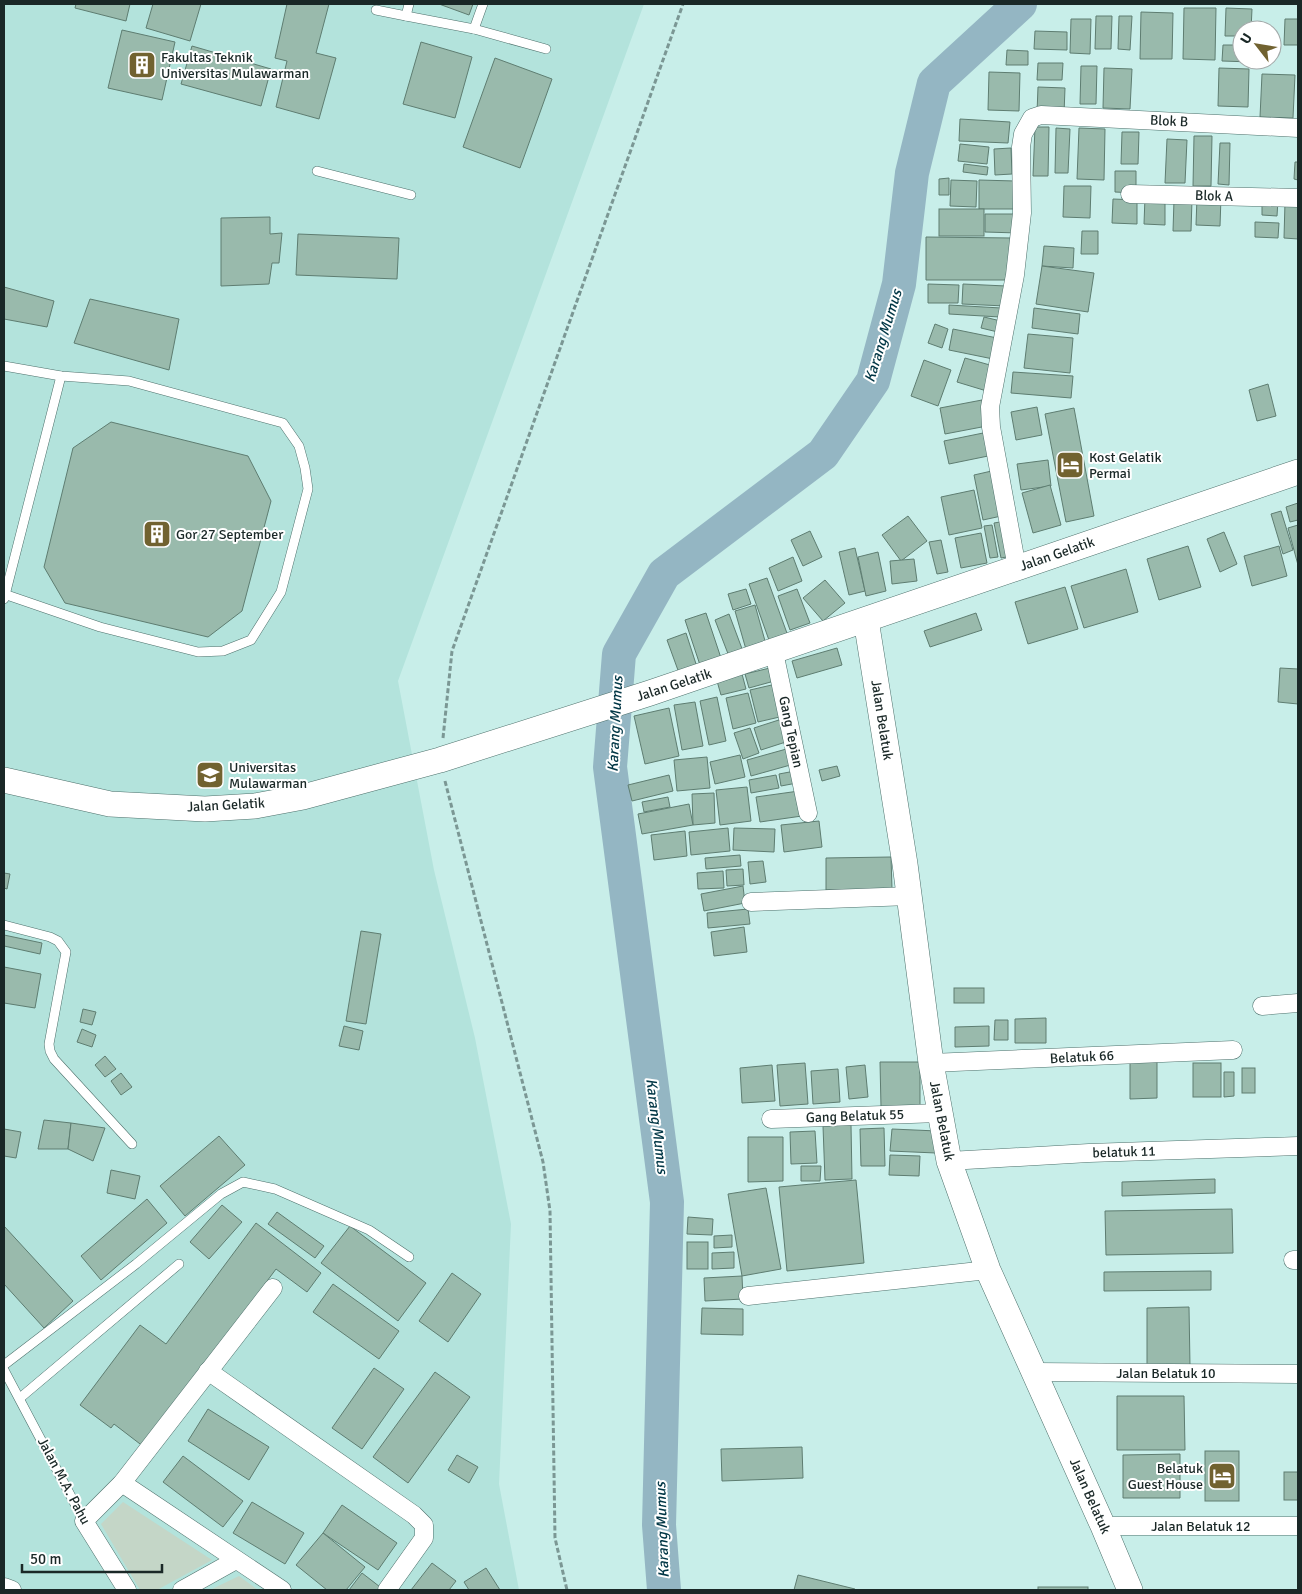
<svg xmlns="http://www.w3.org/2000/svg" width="1302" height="1594" font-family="Signika,sans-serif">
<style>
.built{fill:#b3e3dc}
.green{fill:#c4d6c7}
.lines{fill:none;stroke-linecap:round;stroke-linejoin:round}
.river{stroke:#94b6c3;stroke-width:34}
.building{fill:#99baac;stroke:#5e7d71}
.lane-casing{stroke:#4e716c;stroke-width:10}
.street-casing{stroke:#4e716c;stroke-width:19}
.secondary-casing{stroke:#4e716c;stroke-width:26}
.path{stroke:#7b9794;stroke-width:3;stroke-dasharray:5 2.5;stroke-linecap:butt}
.lane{stroke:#fff;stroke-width:9}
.street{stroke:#fff;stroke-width:18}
.secondary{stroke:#fff;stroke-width:25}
.labels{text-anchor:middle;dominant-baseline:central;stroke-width:4;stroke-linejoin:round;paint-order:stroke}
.poi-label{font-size:14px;fill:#1a2827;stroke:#fff;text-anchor:start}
.street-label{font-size:14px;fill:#1a2827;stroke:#fff}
.water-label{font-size:15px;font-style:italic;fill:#013645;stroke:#fff}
</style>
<rect width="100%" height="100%" fill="#c8eee9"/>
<!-- built -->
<polygon class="built" points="4,4 644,4 398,681 434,870 475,1038 511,1224 499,1484 519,1590 4,1590"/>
<!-- green -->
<g class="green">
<polygon points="123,1502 212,1560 157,1590 140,1590 101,1524"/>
<polygon points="239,1576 258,1590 210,1590"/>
</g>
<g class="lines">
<!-- river -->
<polyline class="river" points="664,1590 659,1525 667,1202 610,767 619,654 664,574 823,454 873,381 899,284 912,173 934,83 1020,4"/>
</g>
<!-- building -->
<g class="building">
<polygon points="76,4 130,4 126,21 75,8"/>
<polygon points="153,4 201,4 190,41 146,28"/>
<polygon points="287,4 329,4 316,53 336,58 319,119 276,107 287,61 275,58"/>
<polygon points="439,4 473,4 469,15"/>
<polygon points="1184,8 1216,8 1215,60 1183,59"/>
<polygon points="1226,8 1252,9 1251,30 1242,30 1242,36 1225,36"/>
<polygon points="1141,12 1173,13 1172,59 1140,59"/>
<polygon points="1096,16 1112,16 1111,49 1095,49"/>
<polygon points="1119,16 1132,16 1130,50 1118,49"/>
<polygon points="1071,19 1091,19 1090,54 1070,53"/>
<polygon points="1285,19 1298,19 1298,45 1284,45"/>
<polygon points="122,30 175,42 162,100 108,88"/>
<polygon points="1035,31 1067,32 1067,50 1034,49"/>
<polygon points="421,42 472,57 455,118 403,104"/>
<polygon points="1223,45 1242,45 1242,60 1252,60 1252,62 1222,61"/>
<polygon points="192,46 271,69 261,106 181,84"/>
<polygon points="1007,50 1028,51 1028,65 1006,65"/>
<polygon points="495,58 552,79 520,168 463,147"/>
<polygon points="1038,63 1063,63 1062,80 1037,80"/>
<polygon points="1081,66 1097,66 1096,104 1080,104"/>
<polygon points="1104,68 1132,69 1130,109 1103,108"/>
<polygon points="1219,68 1249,69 1248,107 1218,106"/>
<polygon points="989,72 1020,73 1019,111 988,110"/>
<polygon points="1262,74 1295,75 1293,118 1260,117"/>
<polygon points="1038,87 1065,88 1064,114 1037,113"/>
<polygon points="960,119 1010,122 1008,143 959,141"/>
<polygon points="1035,127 1049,127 1048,176 1033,176"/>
<polygon points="1056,128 1070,129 1068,173 1055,173"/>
<polygon points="1079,128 1105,129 1104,180 1077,179"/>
<polygon points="1122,132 1139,132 1138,164 1121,164"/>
<polygon points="1194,136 1212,136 1211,186 1193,186"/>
<polygon points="1167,139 1187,140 1185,183 1165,183"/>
<polygon points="1220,143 1230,143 1229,185 1218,184"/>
<polygon points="960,144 989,147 987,164 958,161"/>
<polygon points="1011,148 1012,174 995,175 994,149"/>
<polygon points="1295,162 1298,162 1298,180 1294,179"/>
<polygon points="964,164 988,167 987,175 963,172"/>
<polygon points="1115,171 1136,171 1136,193 1115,192"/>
<polygon points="949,178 949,195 939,195 939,179"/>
<polygon points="951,180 977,181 976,207 950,206"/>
<polygon points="979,180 1015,181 1015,209 979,209"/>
<polygon points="1064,186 1091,186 1090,218 1063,217"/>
<polygon points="1145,197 1165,197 1165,225 1144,224"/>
<polygon points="1197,197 1221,197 1220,226 1196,225"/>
<polygon points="1113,199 1137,200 1137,224 1112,223"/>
<polygon points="1262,199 1278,200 1277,216 1262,215"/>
<polygon points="1174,200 1192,200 1191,231 1173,231"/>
<polygon points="1285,202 1298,202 1298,239 1284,238"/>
<rect x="939" y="209" width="45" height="27"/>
<polygon points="985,214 1018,214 1018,233 985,232"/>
<polygon points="270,217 270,234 282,233 279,263 272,263 269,284 221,286 221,218"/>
<polygon points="1255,222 1279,223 1278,238 1255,237"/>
<polygon points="1082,231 1098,231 1098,254 1081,254"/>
<polygon points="298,234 399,238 397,279 296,275"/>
<polygon points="926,237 1012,238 1012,280 926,280"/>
<polygon points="1044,246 1074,248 1073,268 1042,266"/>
<polygon points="1042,266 1094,273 1088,312 1036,304"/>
<polygon points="928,284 959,285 958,303 928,303"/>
<polygon points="963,284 1006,286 1005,306 962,304"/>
<polygon points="4,287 54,301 47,327 4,319"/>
<polygon points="90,299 179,319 169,370 74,343"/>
<polygon points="949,305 1001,308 1000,317 949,314"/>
<polygon points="1034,308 1080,314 1078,334 1032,328"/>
<polygon points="984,317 1005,322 1002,333 981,328"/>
<polygon points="935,324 948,329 942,348 928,343"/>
<polygon points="953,329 1002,339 998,360 949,350"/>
<polygon points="1028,334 1073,338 1070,373 1024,368"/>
<polygon points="965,358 997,367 990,392 957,382"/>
<polygon points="924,360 951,370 938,406 911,396"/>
<polygon points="1013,372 1073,376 1071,398 1011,393"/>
<polygon points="1268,384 1276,416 1257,421 1249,390"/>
<polygon points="982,400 987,426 945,434 940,408"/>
<polygon points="1037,407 1042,435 1016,440 1011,412"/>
<polygon points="1074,408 1094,516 1066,522 1045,414"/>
<polygon points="111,422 248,456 271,501 242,611 208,637 65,603 44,567 73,448"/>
<polygon points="988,432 993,455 949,464 944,441"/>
<polygon points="1048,460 1051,486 1021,490 1017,464"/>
<polygon points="996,470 1006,515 983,520 974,475"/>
<polygon points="1050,485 1061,525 1033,533 1022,493"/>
<polygon points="974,490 982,528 949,535 941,497"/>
<polygon points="1298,503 1298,520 1290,522 1286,507"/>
<polygon points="1281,511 1293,550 1283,554 1271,514"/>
<polygon points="908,516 927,541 901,561 882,535"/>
<polygon points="1006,521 1012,556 1001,558 994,523"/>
<polygon points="992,525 998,557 990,558 984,526"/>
<polygon points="1298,525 1298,565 1288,528"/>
<polygon points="810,531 822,557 803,566 791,540"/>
<polygon points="1224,532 1237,564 1220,572 1207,539"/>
<polygon points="981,533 987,563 961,568 955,538"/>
<polygon points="941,540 948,572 937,574 929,542"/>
<polygon points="1188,546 1201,587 1159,600 1147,559"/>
<polygon points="1279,546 1287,576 1252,586 1244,556"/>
<polygon points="855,548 865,591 849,595 839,552"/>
<polygon points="878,552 886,591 866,596 858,557"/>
<polygon points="793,557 802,581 778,591 769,568"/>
<polygon points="914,559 917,581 892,584 890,561"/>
<polygon points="1126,569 1138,612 1084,628 1071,586"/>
<polygon points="767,578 788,636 770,643 749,584"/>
<polygon points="825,580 845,603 823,621 803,598"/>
<polygon points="1065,587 1078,629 1028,644 1015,602"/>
<polygon points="746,589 751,604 733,610 728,594"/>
<polygon points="797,589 810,623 790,630 778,596"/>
<polygon points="755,605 767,648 747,653 735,611"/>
<polygon points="706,613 721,658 700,665 685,620"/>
<polygon points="976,613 982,630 930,647 924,631"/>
<polygon points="729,614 744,654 730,659 715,620"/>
<polygon points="686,633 697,667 679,673 667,640"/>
<polygon points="837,648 842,665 797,678 792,661"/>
<polygon points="774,667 778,680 749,688 745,674"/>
<polygon points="1280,668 1298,669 1298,704 1278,702"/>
<polygon points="742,674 746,689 721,695 717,681"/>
<polygon points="776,684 784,716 758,722 750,690"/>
<polygon points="748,693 756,723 733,729 726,698"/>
<polygon points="717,697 726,741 709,745 700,701"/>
<polygon points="695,702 703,746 682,750 674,705"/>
<polygon points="669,708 679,756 645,764 634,716"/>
<polygon points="785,718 792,740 761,750 754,728"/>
<polygon points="750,728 759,753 743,759 734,733"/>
<polygon points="790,748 794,764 751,776 747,760"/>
<polygon points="740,755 745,777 715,784 710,762"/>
<polygon points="707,757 710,788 677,791 674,760"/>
<polygon points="837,766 840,776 822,781 819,770"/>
<polygon points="795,771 797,783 781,786 779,774"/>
<polygon points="669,775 673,791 632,801 628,785"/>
<polygon points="776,775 779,788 751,793 749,780"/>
<polygon points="747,787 751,821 720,825 716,790"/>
<polygon points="799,791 802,816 760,822 756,797"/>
<polygon points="714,793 715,823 693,825 692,794"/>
<polygon points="668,797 670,807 644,812 642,802"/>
<polygon points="689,804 693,825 642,834 638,814"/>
<polygon points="819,821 822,847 784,852 781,825"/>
<polygon points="728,828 730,851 691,855 689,832"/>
<polygon points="734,828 775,829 774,852 733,850"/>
<polygon points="685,831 687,856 654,860 651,835"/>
<polygon points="740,855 741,866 706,869 705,858"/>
<polygon points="891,857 892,889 826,890 826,858"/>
<polygon points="763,861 766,882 750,884 748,862"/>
<polygon points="743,869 744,885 727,886 726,870"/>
<polygon points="723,871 724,888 698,889 697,873"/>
<polygon points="4,873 10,874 7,889 4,888"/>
<polygon points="743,886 745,903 704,911 701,894"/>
<polygon points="748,909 750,924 708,928 707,913"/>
<polygon points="744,927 747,952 714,956 711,932"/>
<polygon points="361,931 381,934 366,1024 346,1021"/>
<polygon points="4,935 42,943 40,954 4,946"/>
<polygon points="4,967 41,974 35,1008 4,1003"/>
<rect x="954" y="988" width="30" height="15"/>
<polygon points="83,1009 96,1012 92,1025 80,1022"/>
<polygon points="1046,1018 1046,1043 1015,1043 1015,1019"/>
<polygon points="995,1020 1008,1020 1008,1040 994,1040"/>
<polygon points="344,1026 363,1031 359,1050 339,1046"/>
<polygon points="989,1026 989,1046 955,1047 955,1027"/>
<polygon points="82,1029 96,1035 92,1047 77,1042"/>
<polygon points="105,1056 116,1069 105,1077 95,1065"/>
<polygon points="880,1062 920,1062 920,1106 881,1107"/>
<polygon points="1130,1062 1157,1062 1157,1098 1130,1099"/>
<polygon points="805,1063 808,1104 780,1106 777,1065"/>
<rect x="1193" y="1063" width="28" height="34"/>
<polygon points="772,1065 775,1101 742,1103 740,1068"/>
<polygon points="865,1065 868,1097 849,1099 846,1067"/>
<rect x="1242" y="1068" width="13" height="25"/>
<polygon points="838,1069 840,1102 813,1104 811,1071"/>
<polygon points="1224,1072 1234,1072 1234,1096 1224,1097"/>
<polygon points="121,1073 132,1087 121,1095 111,1081"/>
<polygon points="44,1120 71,1123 68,1149 38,1149"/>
<polygon points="71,1123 105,1128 93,1161 68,1149"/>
<polygon points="851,1125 852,1179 825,1180 823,1126"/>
<polygon points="884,1128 885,1166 861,1166 860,1129"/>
<polygon points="4,1129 21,1132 16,1158 4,1156"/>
<polygon points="892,1129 937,1131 936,1153 890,1151"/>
<polygon points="815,1131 817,1163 791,1164 790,1132"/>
<polygon points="219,1136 245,1165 185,1216 160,1186"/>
<polygon points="748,1137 783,1137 783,1181 748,1182"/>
<polygon points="890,1155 920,1156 919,1176 889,1175"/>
<polygon points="801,1166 821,1166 820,1181 801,1181"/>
<polygon points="111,1170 140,1176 135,1199 107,1193"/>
<polygon points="1215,1179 1215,1193 1122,1196 1122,1182"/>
<polygon points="856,1180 864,1263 787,1271 779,1187"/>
<polygon points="766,1188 781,1269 742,1276 728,1194"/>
<polygon points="147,1199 167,1223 101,1280 81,1256"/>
<polygon points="222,1205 242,1222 209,1259 190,1242"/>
<polygon points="1232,1209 1233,1253 1106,1255 1105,1211"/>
<polygon points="277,1212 324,1246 315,1258 268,1224"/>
<polygon points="688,1217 713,1219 712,1235 687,1234"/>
<polygon points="256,1223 321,1273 307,1292 276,1269 144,1447 114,1424 111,1428 80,1405 140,1325 166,1344"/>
<polygon points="4,1226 73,1301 44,1328 4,1284"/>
<polygon points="350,1226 426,1283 398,1321 321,1263"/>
<polygon points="732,1235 732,1247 714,1248 714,1236"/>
<rect x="687" y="1242" width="21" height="27"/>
<polygon points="734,1252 734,1268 712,1269 712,1253"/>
<polygon points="1211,1271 1211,1290 1104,1291 1104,1272"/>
<polygon points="452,1273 481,1294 448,1342 419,1321"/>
<polygon points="742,1276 743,1299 705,1301 704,1278"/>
<polygon points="333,1284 399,1331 379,1359 313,1312"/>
<polygon points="1189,1307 1190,1366 1147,1367 1147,1308"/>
<polygon points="702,1308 743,1309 743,1335 701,1334"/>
<polygon points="374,1368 404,1389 362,1449 332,1428"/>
<polygon points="435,1372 470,1397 408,1483 373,1457"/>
<polygon points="1117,1396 1184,1396 1185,1450 1117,1450"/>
<polygon points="208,1409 269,1447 249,1480 188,1441"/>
<polygon points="802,1447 803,1478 722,1481 721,1449"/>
<rect x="1205" y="1451" width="34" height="50"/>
<polygon points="1180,1454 1180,1498 1123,1498 1123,1455"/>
<polygon points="457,1455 478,1467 469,1483 448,1470"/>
<polygon points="183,1456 243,1501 223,1527 163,1482"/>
<rect x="1284" y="1472" width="14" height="28"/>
<polygon points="252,1502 304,1533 285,1564 233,1533"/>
<polygon points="342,1505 397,1543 378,1570 323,1533"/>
<polygon points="323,1533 365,1567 346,1590 327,1590 296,1565"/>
<polygon points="432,1563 456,1581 449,1590 411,1590"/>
<polygon points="486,1568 500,1590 469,1590 464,1582"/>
<polygon points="362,1573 384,1590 349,1590"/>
<polygon points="798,1575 855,1589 855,1590 794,1590"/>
<rect x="1038" y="1587" width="50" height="3"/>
</g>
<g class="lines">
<defs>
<g id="lane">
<polyline points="376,10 406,16 409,4"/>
<polyline points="406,16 474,29 546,49"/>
<polyline points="474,29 483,4"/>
<polyline points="317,171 411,195"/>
<polyline points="4,366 61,376 129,381 283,423 299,446 305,468 308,489 281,592 251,640 223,651 198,652 100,627 4,594"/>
<polyline points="4,599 61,376"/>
<polyline points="4,925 50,937 58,941 66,952 49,1044 50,1051 54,1059 132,1144"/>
<polyline points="4,1365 136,1264 221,1194 243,1182 275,1189 369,1230 409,1257"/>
<polyline points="4,1370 84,1521"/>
<polyline points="20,1398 179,1264"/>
</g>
<g id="street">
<polyline points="1130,194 1298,198"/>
<polyline points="1017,568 991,427 990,407 1015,275 1022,213 1021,147 1023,134 1032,118 1041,115 1298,128"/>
<polyline points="774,652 808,813"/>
<polyline points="751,902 910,896"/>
<polyline points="1262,1006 1298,1003"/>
<polyline points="931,1063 1233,1050"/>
<polyline points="771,1119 939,1113"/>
<polyline points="949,1161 1089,1153 1298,1146"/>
<polyline points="1293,1260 1298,1260"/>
<polyline points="748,1296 988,1270"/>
<polyline points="208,1371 414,1515 424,1525 424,1538 387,1590"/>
<polyline points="1034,1372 1298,1374"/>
<polyline points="122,1483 282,1590"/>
<polyline points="1103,1526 1298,1526"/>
<polyline points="4,1587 12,1590"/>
<polyline points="127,1590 84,1521 122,1483 273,1288"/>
<polyline points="182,1590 236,1560"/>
</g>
<g id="secondary">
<polyline points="866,620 905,864 931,1063 949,1161 988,1270 1103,1526 1130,1590"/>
<polyline points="4,780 110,804 205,809 255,806 303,797 440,760 650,693 1298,472"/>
</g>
</defs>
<!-- lane casing -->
<use href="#lane" class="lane-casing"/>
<!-- street casing -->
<use href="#street" class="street-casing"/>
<!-- secondary casing -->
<use href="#secondary" class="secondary-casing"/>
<!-- path -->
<g class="path">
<polyline points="443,738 452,651 683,4"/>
<polyline points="445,781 543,1162 550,1211 555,1538 567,1590"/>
</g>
<!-- lane -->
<use href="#lane" class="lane"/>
<!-- street -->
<use href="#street" class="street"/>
<!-- secondary -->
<use href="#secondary" class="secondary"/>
</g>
<!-- icons -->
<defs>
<symbol id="building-square" viewBox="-11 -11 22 22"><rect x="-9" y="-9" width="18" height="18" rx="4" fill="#716230" stroke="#fff"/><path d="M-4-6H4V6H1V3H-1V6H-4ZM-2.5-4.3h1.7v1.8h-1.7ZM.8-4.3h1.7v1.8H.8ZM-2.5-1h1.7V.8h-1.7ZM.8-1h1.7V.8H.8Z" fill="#fff"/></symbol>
<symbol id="hotel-square" viewBox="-11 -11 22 22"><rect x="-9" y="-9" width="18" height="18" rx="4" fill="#716230" stroke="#fff"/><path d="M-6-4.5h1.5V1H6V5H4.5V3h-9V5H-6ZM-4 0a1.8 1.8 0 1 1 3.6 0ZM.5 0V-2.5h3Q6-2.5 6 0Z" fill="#fff"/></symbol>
<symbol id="university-square" viewBox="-11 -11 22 22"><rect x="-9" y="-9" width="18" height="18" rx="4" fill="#716230" stroke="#fff"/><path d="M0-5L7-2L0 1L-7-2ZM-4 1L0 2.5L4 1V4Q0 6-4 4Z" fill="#fff"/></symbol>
</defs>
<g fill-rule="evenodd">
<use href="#building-square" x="126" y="49" width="32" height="32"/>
<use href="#hotel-square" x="1054" y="449" width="32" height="32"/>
<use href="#building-square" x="141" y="518" width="32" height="32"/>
<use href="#university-square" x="194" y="759" width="32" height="32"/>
<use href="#hotel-square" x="1206" y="1460" width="32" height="32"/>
</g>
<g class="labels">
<!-- poi labels -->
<g class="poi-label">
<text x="161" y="57">Fakultas Teknik<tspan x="161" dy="16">Universitas Mulawarman</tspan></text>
<text x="1089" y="457">Kost Gelatik<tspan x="1089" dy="16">Permai</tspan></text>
<text x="176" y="534">Gor 27 September</text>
<text x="229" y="767">Universitas<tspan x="229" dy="16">Mulawarman</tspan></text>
<text x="1203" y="1468" text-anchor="end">Belatuk<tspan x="1203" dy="16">Guest House</tspan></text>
</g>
<!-- street labels -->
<g class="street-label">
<text transform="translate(1169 121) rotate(3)">Blok B</text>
<text transform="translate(1214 196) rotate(2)">Blok A</text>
<text transform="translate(1057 554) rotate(-19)">Jalan Gelatik</text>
<text transform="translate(674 685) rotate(-18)">Jalan Gelatik</text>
<text transform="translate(882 720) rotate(81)">Jalan Belatuk</text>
<text transform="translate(791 732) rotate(78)">Gang Tepian</text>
<text transform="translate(226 805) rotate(-3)">Jalan Gelatik</text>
<text transform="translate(1082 1057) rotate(-3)">Belatuk 66</text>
<text transform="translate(855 1116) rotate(-2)">Gang Belatuk 55</text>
<text transform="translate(942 1121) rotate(79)">Jalan Belatuk</text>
<text transform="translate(1124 1152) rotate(-2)">belatuk 11</text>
<text x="1166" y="1373">Jalan Belatuk 10</text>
<text transform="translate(64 1481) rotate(62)">Jalan M.A. Pahu</text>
<text transform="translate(1090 1496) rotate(66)">Jalan Belatuk</text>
<text x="1201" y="1526">Jalan Belatuk 12</text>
</g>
<!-- water labels -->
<g class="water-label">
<text transform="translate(883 336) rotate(-73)">Karang Mumus</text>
<text transform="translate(615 724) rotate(-87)">Karang Mumus</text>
<text transform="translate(657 1126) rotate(83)">Karang Mumus</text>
<text transform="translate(662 1530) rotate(-92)">Karang Mumus</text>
</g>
</g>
<!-- border -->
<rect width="1302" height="1594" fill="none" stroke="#1a2827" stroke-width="10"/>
<!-- north arrow -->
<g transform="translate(1257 45) rotate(301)"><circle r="24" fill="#ffffff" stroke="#a3a9a9"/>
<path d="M0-4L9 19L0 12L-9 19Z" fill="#716230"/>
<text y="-8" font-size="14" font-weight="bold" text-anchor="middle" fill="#1a2827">U</text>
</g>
<!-- scale -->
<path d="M22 1564v8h140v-8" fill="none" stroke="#1a2827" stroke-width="2.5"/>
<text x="30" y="1564" font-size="15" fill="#1a2827" stroke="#ffffff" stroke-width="4" paint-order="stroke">50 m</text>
</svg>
